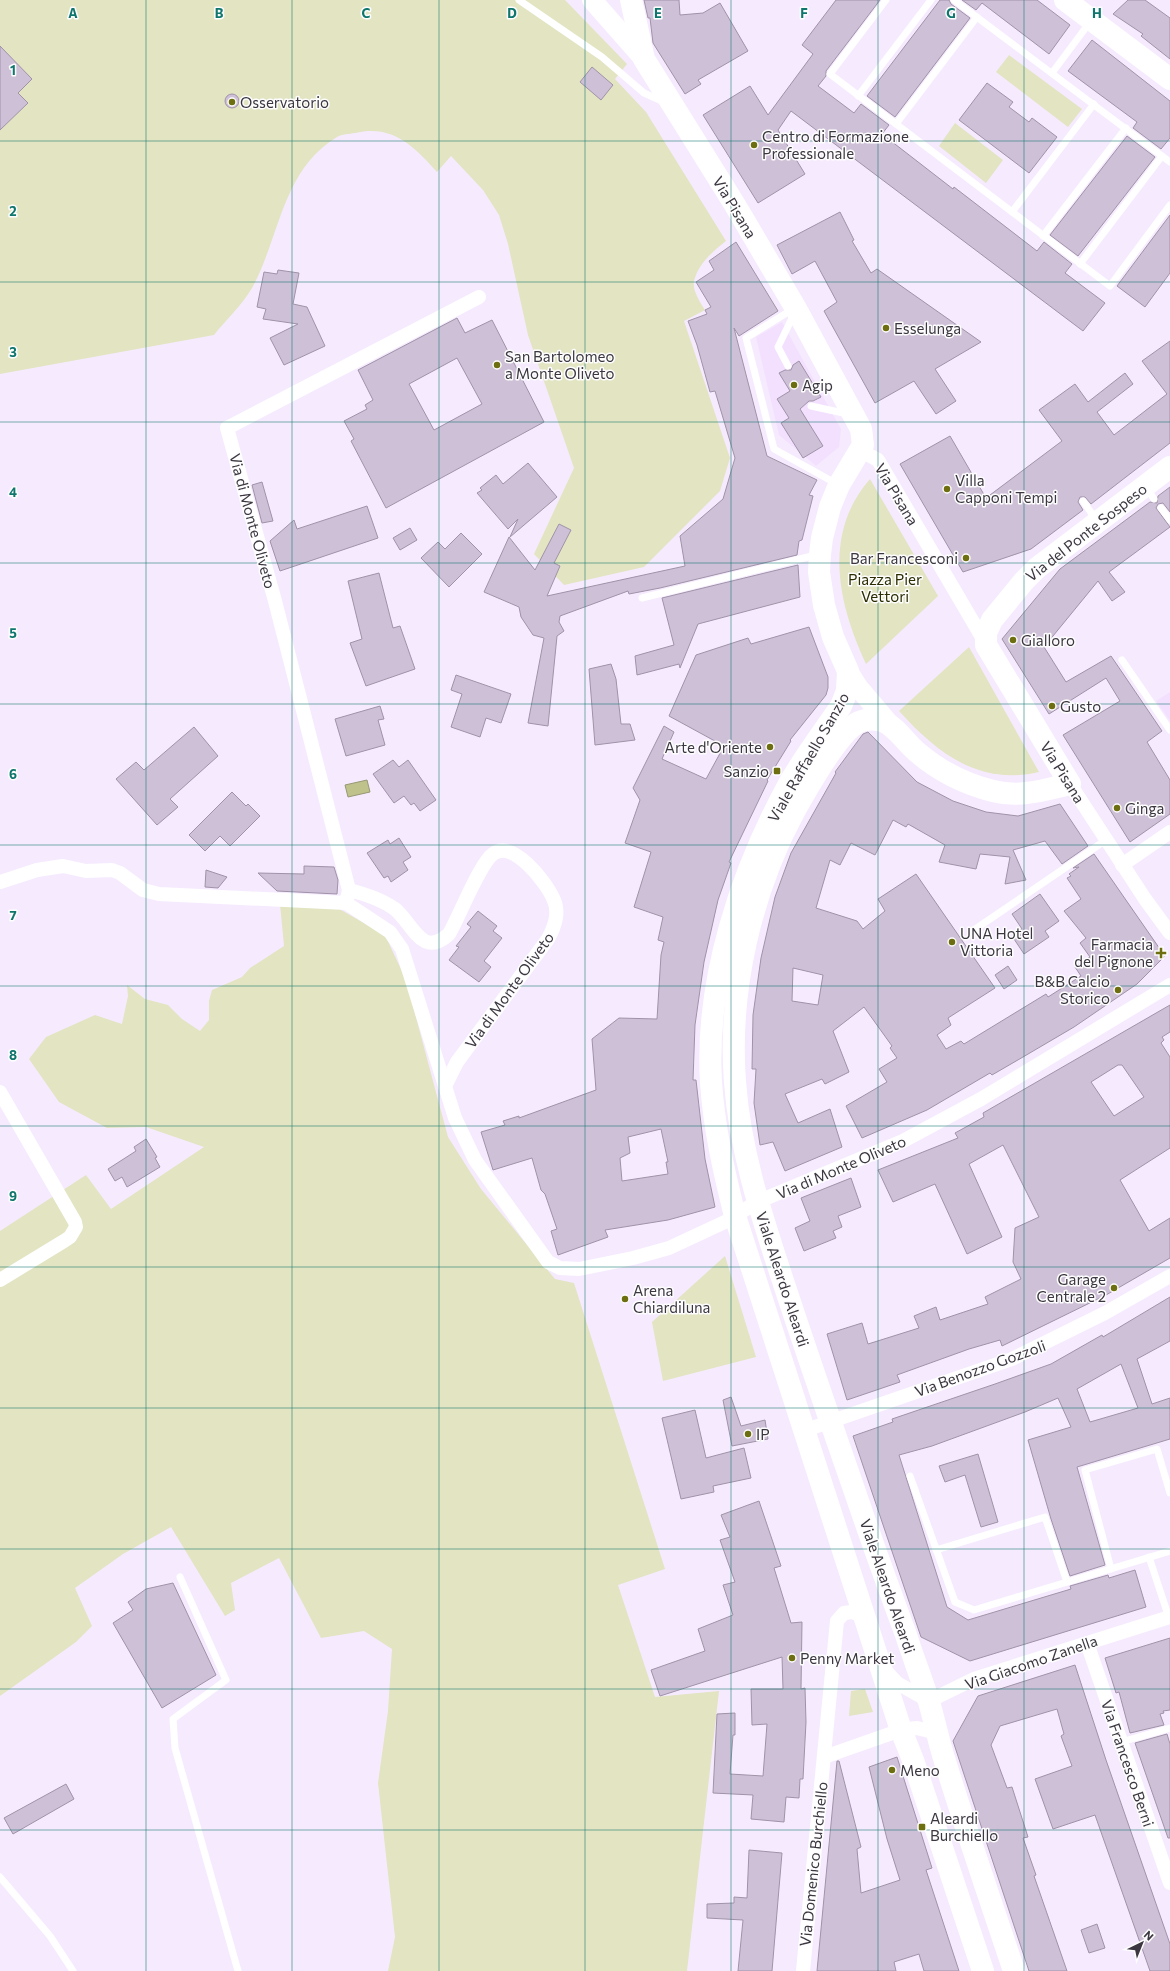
<svg xmlns="http://www.w3.org/2000/svg" width="1170" height="1971" font-family="Commissioner,sans-serif">
<style>
.built{fill:#f3e0ff}
.green{fill:#e2e4c2}
.water{fill:#bfc28a;stroke:#979874}
.building{fill:#cec0d7;stroke:#a093a9;fill-rule:evenodd}
.lines{fill:none;stroke-linecap:round;stroke-linejoin:round}
.lane{stroke:#fff;stroke-width:7}
.street{stroke:#fff;stroke-width:14}
.secondary{stroke:#fff;stroke-width:20}
.primary{stroke:#fff;stroke-width:22}
.grid{fill:none;stroke:#0f766e;stroke-width:1;stroke-opacity:0.55}
.poi-dot{fill:#6d6e10;stroke:#fdfdfd;stroke-width:1.5}
.labels{text-anchor:middle;dominant-baseline:central;stroke-width:3;stroke-linejoin:round;paint-order:stroke}
.poi-label{font-size:15px;fill:#3b363f;stroke:#fdfdfd;text-anchor:start}
.street-label{font-size:15px;fill:#3b363f;stroke:#fdfdfd}
.park-label{font-size:15px;fill:#2b2c00;stroke:#fdfdfd}
.grid-label{font-size:13px;text-anchor:middle;font-weight:bold;fill:#0f766e;stroke:#fdfdfd;stroke-width:3;stroke-linejoin:round;paint-order:stroke}
</style>
<rect width="100%" height="100%" fill="#f6ebfe"/>
<!-- built -->
<g class="built">
<polygon points="782,322 841,429 839,447 816,466 779,435 756,337"/>
<polygon points="1170,692 1170,721 1156,701"/>
</g>
<!-- green -->
<g class="green">
<path d="M0,0h565l62,64 -12,15 31,33 80,129c-13,10 -28,23 -32,40 -2,9 6,21 11,29l-21,11 46,137 -10,33 -76,76 -80,18 -30,-31 40,-86 -46,-133 -20,-91 -9,-29 -16,-25 -32,-34 -14,16c-23,-26 -45,-48 -82,-39 -6,1 -13,1 -18,4 -55,33 -57,100 -85,151 -10,17 -26,32 -38,47l-214,39z"/>
<polygon points="1009,55 1082,109 1068,127 996,72"/>
<polygon points="955,123 1003,160 986,183 939,146"/>
<path d="M870,479l68,117 -72,68c-28,-60 -44,-130 4,-185z"/>
<path d="M969,647l70,125c-60,14 -102,-19 -140,-61z"/>
<polygon points="280,904 334,906 385,935 406,980 448,1137 481,1189 555,1279 574,1283 665,1569 618,1585 655,1697 719,1691 687,1971 388,1971 395,1937 378,1783 388,1711 392,1649 364,1631 321,1638 279,1558 231,1583 235,1610 225,1616 171,1527 123,1554 75,1588 92,1626 76,1642 0,1696 0,1231 86,1175 111,1209 204,1147 146,1127 107,1128 59,1102 29,1059 46,1037 95,1015 122,1024 128,996 127,985 145,999 168,1005 182,1019 200,1031 209,1020 209,1001 212,990 242,977 250,968 284,946"/>
<polygon points="725,1256 756,1357 663,1381 652,1322"/>
<polygon points="865,1689 873,1712 849,1716 851,1691"/>
</g>
<!-- water -->
<polygon class="water" points="367,780 370,792 348,797 345,785"/>
<!-- building -->
<g class="building">
<polygon points="644,0 679,0 680,15 703,13 720,3 748,51 698,80 701,84 685,94 653,43 650,18 648,18"/>
<polygon points="836,0 880,0 826,71 826,76 818,86 854,113 861,104 889,125 882,134 953,189 954,187 1037,251 1044,242 1072,264 1065,273 1105,303 1083,331 791,111 778,130 805,174 758,203 703,115 750,86 768,115 813,54 802,45"/>
<polygon points="940,0 949,0 951,4 970,18 895,117 867,96"/>
<polygon points="962,0 1037,0 1070,25 1049,54 982,3 976,10"/>
<polygon points="1128,0 1145,0 1170,18 1170,59 1141,36 1143,34 1113,14"/>
<polygon points="1092,40 1170,101 1170,138 1161,149 1133,128 1137,122 1068,71"/>
<polygon points="0,46 32,79 18,93 28,103 0,130"/>
<polygon points="592,67 613,85 601,100 580,82"/>
<polygon points="987,83 1013,102 1009,107 1029,122 1032,118 1057,137 1029,173 959,120"/>
<circle cx="232" cy="101" r="7"/>
<polygon points="1127,136 1155,157 1078,256 1050,235"/>
<polygon points="840,212 854,240 852,241 871,273 877,269 981,342 935,369 956,401 936,414 914,381 875,403 824,311 837,302 815,261 792,274 777,245"/>
<polygon points="1170,215 1170,273 1145,307 1117,286"/>
<polygon points="736,242 778,311 739,336 734,328 767,456 817,480 809,495 813,496 802,540 799,541 797,555 660,588 629,594 628,591 560,616 559,622 564,631 557,636 548,726 528,723 544,638 533,635 521,617 519,607 484,592 509,537 535,570 559,524 571,530 554,563 560,566 547,596 685,566 680,536 723,499 735,458 715,391 710,392 697,345 688,321 707,314 705,310 711,307 696,282 714,270 709,261"/>
<polygon points="278,270 299,273 293,304 307,307 325,346 284,365 270,338 298,324 263,319 266,309 257,307 264,272 277,274"/>
<path d="M457,318l8,15 27,-13 52,102 -158,86 -35,-67 3,-2 -10,-18 23,-12 -2,-4 8,-5 -15,-30zM457,358l25,46 -48,26 -25,-46z"/>
<polygon points="1170,341 1170,443 1091,504 1085,497 1080,497 1078,502 1083,510 1031,549 963,572 900,464 950,436 986,498 1062,441 1039,410 1075,384 1088,402 1125,373 1133,384 1097,412 1114,435 1167,394 1142,361"/>
<polygon points="799,361 821,397 813,401 809,401 800,409 823,446 803,458 781,423 789,418 777,399 790,391 779,373 785,370 791,370 793,365"/>
<polygon points="528,463 557,497 510,537 518,519 508,529 477,493 482,490 480,488 496,475 503,484"/>
<polygon points="262,482 273,521 262,523 252,485"/>
<polygon points="1170,487 1170,512 1163,503 1158,504 1156,508 1170,527 1109,572 1125,592 1112,601 1098,581 1044,647 1066,682 1111,656 1162,731 1147,742 1170,780 1170,814 1130,842 1063,735 1120,701 1106,678 1049,714 1002,639 1060,569 1150,502 1157,503 1158,496"/>
<polygon points="367,506 378,538 280,571 270,541 294,520 297,529"/>
<polygon points="410,528 417,540 400,550 393,538"/>
<polygon points="461,533 482,554 449,587 421,558 438,542 445,549"/>
<polygon points="798,565 800,597 698,624 680,668 679,664 637,675 635,656 674,645 662,598"/>
<polygon points="379,573 393,628 400,626 415,669 366,686 350,643 362,639 348,581"/>
<path d="M809,627l19,50v11l-2,7 -36,45 1,1 -24,39 1,1 -39,81 2,1 -13,37 -14,62 -9,63 -2,55h3l9,79 10,48 -47,13 -63,10 3,7 -50,18 -7,-24 6,-2 -12,-35 -4,-4 -9,-32 -39,12 -12,-38 24,-7 -2,-4 16,-5v2l77,-28 -4,-51 27,-21 38,1 4,-64 3,-13 -6,-2 5,-23 -29,-10 17,-55 -26,-9 15,-43 -7,-12 31,-62 10,6 -12,27 44,20 18,-33 -55,-30 27,-61 52,-17 3,6zM661,1129l7,33h-2l2,12 -46,7 -2,-23 10,-5 -2,-16z"/>
<polygon points="611,664 616,679 621,724 630,724 635,740 595,745 589,669"/>
<polygon points="456,675 511,694 501,723 486,718 480,737 451,727 462,694 451,690"/>
<polygon points="380,706 384,719 378,720 385,745 346,756 335,719"/>
<polygon points="194,727 218,756 170,799 178,807 157,825 116,779 136,762 144,770"/>
<path d="M868,732l49,50 36,19 33,11 32,4 42,-12 28,42 -26,18 -17,-23 -32,9 13,30 -21,4 5,-27 -30,-3 -4,15 -37,-7 6,-17 -37,-21 -2,3 -13,-7 -18,35 -24,-12 -11,22 -10,-5 -14,48 41,13 6,8 22,-18 -7,-12 38,-25 79,114 -47,30 3,7 -14,10 9,14 15,-8 3,3 82,-50 2,3 33,-21 -6,-9 15,-10 -10,-14 6,-5 -22,-27 17,-12 -14,-21 4,-2 -2,-2 10,-7 -6,1 21,-14 68,98 2,5 -27,27 -63,43 -51,30 -31,18 -2,-2 -63,37 -65,28 -16,-32 41,-24 -8,-13 18,-11 -7,-10 2,-2 -28,-39 -31,24 16,41 -24,12 -3,-5 -37,15 13,29 32,-14 12,38 -57,24 -12,-29 -13,3 -6,-42 2,-34h-4l1,-54 8,-57 14,-61 16,-44 45,-80 -1,-1 28,-38zM793,968l30,7 -5,30 -26,-4z"/>
<polygon points="393,760 399,767 408,760 436,800 420,811 414,803 411,805 404,796 394,803 373,774"/>
<polygon points="232,792 246,806 248,804 260,816 230,846 220,836 205,851 189,835"/>
<polygon points="399,838 411,857 403,862 408,870 391,882 388,876 384,878 367,853 388,840 390,844"/>
<polygon points="304,866 334,867 338,880 337,894 277,891 258,873 304,874"/>
<polygon points="206,870 227,877 218,888 205,887"/>
<polygon points="1040,894 1059,921 1045,931 1049,937 1024,954 1012,936 1022,929 1012,914"/>
<polygon points="478,911 497,926 493,931 502,938 484,961 491,967 479,982 449,960 459,947 456,946 471,927 467,924"/>
<polygon points="1008,966 1017,980 1004,989 995,975"/>
<path d="M1170,1005v27l-8,5 2,3 -3,3 9,14v91l-50,32 29,51 21,-13v40l-64,37 -104,51 -2,-6 -31,9 -72,26 3,7 -53,18 -20,-66 35,-11 6,21 51,-16 -5,-12 22,-9 4,13 48,-16 -3,-7 36,-18 -8,-17 2,-34 24,-11 -36,-72 -34,19 33,73 -35,17 -32,-70 -42,18 -15,-32 80,-32 -3,-5 29,-16 -1,-4zM1118,1065h4l22,32 -30,19 -23,-34z"/>
<polygon points="146,1139 157,1157 155,1158 160,1167 127,1187 122,1177 115,1181 108,1169 136,1151 134,1147"/>
<polygon points="851,1178 861,1207 838,1216 842,1227 833,1231 836,1238 804,1251 795,1228 810,1221 801,1198"/>
<path d="M1170,1297v44l-33,18 15,45 18,-6v41l-93,28 28,98 -35,11 -19,-57 -23,-79 43,-13 -13,-29 -33,14 -93,34 -33,9 48,152 21,13 103,-31 -1,-3 38,-11 1,3 26,-8 11,37 -176,54 -49,-24 -68,-201 40,-14 -1,-3 103,-35 56,-20 51,-29 1,2zM1121,1364l17,44 -48,14 -13,-33z"/>
<polygon points="731,1397 741,1426 765,1420 768,1439 732,1446 723,1400"/>
<polygon points="695,1410 706,1458 744,1448 751,1478 713,1486 714,1492 681,1499 662,1418"/>
<polygon points="978,1454 998,1522 981,1527 965,1475 945,1482 939,1466"/>
<polygon points="759,1501 781,1566 774,1568 791,1623 802,1622 801,1689 805,1688 806,1722 803,1779 800,1779 799,1798 786,1797 784,1822 751,1819 753,1795 713,1793 717,1714 735,1713 735,1735 733,1735 730,1774 763,1776 767,1724 752,1725 751,1689 783,1689 782,1657 660,1696 651,1670 705,1651 698,1629 733,1615 723,1585 735,1582 720,1540 730,1537 721,1515"/>
<polygon points="173,1583 216,1675 162,1708 113,1623 133,1610 128,1602 146,1589"/>
<polygon points="1170,1638 1170,1710 1163,1711 1164,1713 1160,1714 1164,1725 1130,1733 1119,1692 1116,1693 1105,1658"/>
<polygon points="1075,1665 1106,1760 1170,1944 1170,1971 1150,1971 1095,1815 1053,1829 1035,1779 1072,1766 1061,1736 1064,1734 1057,1709 1000,1726 991,1745 1007,1788 1012,1787 1028,1837 1023,1838 1036,1875 1034,1876 1067,1971 1029,1971 953,1741 978,1696"/>
<polygon points="1167,1734 1170,1744 1170,1838 1168,1838 1135,1743"/>
<polygon points="897,1757 932,1868 926,1870 959,1971 924,1971 919,1954 894,1962 896,1971 817,1971 837,1761 839,1761 861,1847 857,1849 861,1893 900,1880 887,1839 869,1767"/>
<polygon points="66,1784 74,1799 13,1834 4,1818"/>
<polygon points="749,1850 782,1853 772,1971 738,1971 743,1920 707,1918 707,1904 734,1903 734,1897 747,1898"/>
<polygon points="1097,1924 1105,1948 1089,1953 1081,1930"/>
</g>
<g class="lines">
<!-- lane -->
<g class="lane">
<polyline points="519,0 602,57 644,93 664,102"/>
<polyline points="886,0 830,74 1110,286 1170,205"/>
<polyline points="954,0 1170,162"/>
<polyline points="1052,73 1090,22"/>
<polyline points="858,96 931,0"/>
<polyline points="896,124 977,17"/>
<polyline points="1012,212 1094,104"/>
<polyline points="1043,236 1126,128"/>
<polyline points="1080,264 1162,156"/>
<polyline points="793,309 746,338 774,449 837,484"/>
<polyline points="788,366 778,347 794,314"/>
<polyline points="811,406 848,414"/>
<polyline points="1146,487 1154,499"/>
<polyline points="1083,501 1097,521"/>
<polyline points="1161,508 1170,520"/>
<polyline points="642,598 816,555"/>
<polyline points="1122,660 1170,730"/>
<polyline points="971,932 1106,840"/>
<polyline points="910,1476 955,1602 974,1610 1170,1551"/>
<polyline points="936,1550 1045,1517 1067,1582"/>
<polyline points="1149,1557 1169,1618"/>
<polyline points="1111,1569 1085,1470 1157,1449 1170,1493"/>
<polyline points="180,1577 226,1680 173,1719 175,1748 238,1971"/>
<polyline points="1121,1742 1170,1728"/>
<polyline points="0,1877 50,1936 73,1971"/>
</g>
<!-- street -->
<g class="street">
<path d="M479,297l-252,131 48,173 74,289c16,4 32,9 46,19 18,15 27,50 54,25 10,-17 31,-71 44,-80 20,-15 53,28 60,44 7,14 2,28 -5,41l-91,123 -12,24 10,32 20,42 73,102 12,6 19,1 54,-11 36,-10 58,-27 30,-19 146,-61 78,-42 189,-114"/>
<polyline points="861,451 878,460 986,644"/>
<polyline points="1070,784 1145,899 1170,933"/>
<polyline points="1122,865 1170,832"/>
<polyline points="0,882 37,870 63,866 86,871 112,870 120,873 143,890 159,894 346,903 349,890"/>
<polyline points="346,903 390,932 402,949 445,1086"/>
<polyline points="0,1092 75,1222 76,1227 70,1237 64,1241 0,1280"/>
<polyline points="803,1431 1012,1359 1105,1313 1170,1276"/>
<polyline points="1087,1643 1170,1883"/>
<polyline points="885,1670 897,1683 929,1701 974,1679 1170,1617"/>
<polyline points="824,1757 901,1730 917,1728 937,1733"/>
<polyline points="803,1971 837,1621 844,1613 852,1612 865,1617"/>
</g>
<!-- secondary -->
<g class="secondary">
<polyline points="592,0 644,59"/>
<polyline points="848,671 858,687 891,726"/>
</g>
<!-- primary -->
<g class="primary">
<path d="M631,0l13,59 91,146 60,102 66,122 2,16 -24,40 -9,22 -8,31 -2,16 -1,18 5,33 9,32 15,34 -1,20 -6,15c-17,25 -36,50 -51,76 -49,89 -85,198 -79,300 3,46 13,90 24,134l166,514 12,30 70,211"/>
<polyline points="1065,0 1170,79"/>
<path d="M1014,1971c-24,-72 -49,-144 -71,-216 -5,-17 -9,-36 -14,-53 -7,-22 -16,-45 -23,-67 -17,-46 -34,-93 -50,-140 -24,-69 -48,-138 -71,-208 -22,-67 -45,-134 -50,-205 -7,-92 16,-191 60,-272 12,-21 43,-78 64,-88 7,-3 16,-3 23,-1 14,5 24,22 35,31 22,19 48,32 76,39 27,7 51,-1 77,-7l-84,-139v-12l6,-13 32,-39 13,-13 133,-101"/>
</g>
</g>
<!-- grid -->
<path class="grid" d="M146,0v1971M292,0v1971M439,0v1971M585,0v1971M731,0v1971M878,0v1971M1024,0v1971M0,141h1170M0,282h1170M0,422h1170M0,563h1170M0,704h1170M0,845h1170M0,986h1170M0,1126h1170M0,1267h1170M0,1408h1170M0,1549h1170M0,1689h1170M0,1830h1170"/>
<!-- markers -->
<g class="poi-dot">
<circle cx="232" cy="102" r="4"/>
<circle cx="754" cy="145" r="4"/>
<circle cx="886" cy="328" r="4"/>
<circle cx="497" cy="365" r="4"/>
<circle cx="794" cy="385" r="4"/>
<circle cx="947" cy="489" r="4"/>
<circle cx="966" cy="558" r="4"/>
<circle cx="1013" cy="640" r="4"/>
<circle cx="1052" cy="706" r="4"/>
<circle cx="770" cy="747" r="4"/>
<rect x="773" y="767" width="8" height="8" rx="2"/>
<circle cx="1117" cy="808" r="4"/>
<circle cx="952" cy="942" r="4"/>
<path d="M1159 947h4v4h4v4h-4v4h-4v-4h-4v-4h4z"/>
<circle cx="1118" cy="990" r="4"/>
<circle cx="1114" cy="1288" r="4"/>
<circle cx="625" cy="1299" r="4"/>
<circle cx="748" cy="1434" r="4"/>
<circle cx="792" cy="1658" r="4"/>
<circle cx="892" cy="1770" r="4"/>
<rect x="918" y="1823" width="8" height="8" rx="2"/>
</g>
<g class="labels">
<!-- poi labels -->
<g class="poi-label">
<text x="240" y="102">Osservatorio</text>
<text x="762" y="136">Centro di Formazione<tspan x="762" dy="17">Professionale</tspan></text>
<text x="894" y="328">Esselunga</text>
<text x="505" y="356">San Bartolomeo<tspan x="505" dy="17">a Monte Oliveto</tspan></text>
<text x="802" y="385">Agip</text>
<text x="955" y="480">Villa<tspan x="955" dy="17">Capponi Tempi</tspan></text>
<text x="958" y="558" text-anchor="end">Bar Francesconi</text>
<text x="1021" y="640">Gialloro</text>
<text x="1060" y="706">Gusto</text>
<text x="762" y="747" text-anchor="end">Arte d'Oriente</text>
<text x="769" y="771" text-anchor="end">Sanzio</text>
<text x="1125" y="808">Ginga</text>
<text x="960" y="933">UNA Hotel<tspan x="960" dy="17">Vittoria</tspan></text>
<text x="1153" y="944" text-anchor="end">Farmacia<tspan x="1153" dy="17">del Pignone</tspan></text>
<text x="1110" y="981" text-anchor="end">B&amp;B Calcio<tspan x="1110" dy="17">Storico</tspan></text>
<text x="1106" y="1279" text-anchor="end">Garage<tspan x="1106" dy="17">Centrale 2</tspan></text>
<text x="633" y="1290">Arena<tspan x="633" dy="17">Chiardiluna</tspan></text>
<text x="756" y="1434">IP</text>
<text x="800" y="1658">Penny Market</text>
<text x="900" y="1770">Meno</text>
<text x="930" y="1818">Aleardi<tspan x="930" dy="17">Burchiello</tspan></text>
</g>
<!-- street labels -->
<g class="street-label">
<text transform="translate(735 207) rotate(59)">Via Pisana</text>
<text transform="translate(897 494) rotate(59)">Via Pisana</text>
<text transform="translate(253 521) rotate(75)">Via di Monte Oliveto</text>
<text transform="translate(1086 532) rotate(-38)">Via del Ponte Sospeso</text>
<text transform="translate(808 757) rotate(-60)">Viale Raffaello Sanzio</text>
<text transform="translate(1063 772) rotate(58)">Via Pisana</text>
<text transform="translate(509 990) rotate(-54)">Via di Monte Oliveto</text>
<text transform="translate(841 1167) rotate(-23)">Via di Monte Oliveto</text>
<text transform="translate(783 1279) rotate(72)">Viale Aleardo Aleardi</text>
<text transform="translate(980 1368) rotate(-20)">Via Benozzo Gozzoli</text>
<text transform="translate(888 1586) rotate(71)">Viale Aleardo Aleardi</text>
<text transform="translate(1031 1662) rotate(-19)">Via Giacomo Zanella</text>
<text transform="translate(1128 1763) rotate(71)">Via Francesco Berni</text>
<text transform="translate(813 1864) rotate(-84)">Via Domenico Burchiello</text>
</g>
<!-- park labels -->
<g class="park-label">
<text x="885" y="579">Piazza Pier<tspan x="885" dy="17">Vettori</tspan></text>
</g>
</g>
<g class="grid-label">
<text x="73" y="18">A</text>
<text x="219" y="18">B</text>
<text x="366" y="18">C</text>
<text x="512" y="18">D</text>
<text x="658" y="18">E</text>
<text x="804" y="18">F</text>
<text x="951" y="18">G</text>
<text x="1097" y="18">H</text>
<text x="13" y="75">1</text>
<text x="13" y="216">2</text>
<text x="13" y="357">3</text>
<text x="13" y="497">4</text>
<text x="13" y="638">5</text>
<text x="13" y="779">6</text>
<text x="13" y="920">7</text>
<text x="13" y="1060">8</text>
<text x="13" y="1201">9</text>
</g>
<!-- north arrow -->
<g transform="translate(1142 1943) rotate(43)" stroke="#fdfdfd" stroke-width="3" paint-order="stroke">
<path d="M0-3L7 15L0 10L-7 15Z" fill="#3b363f"/>
<text y="-6" font-size="11" font-weight="bold" text-anchor="middle" fill="#3b363f">N</text>
</g>
</svg>
